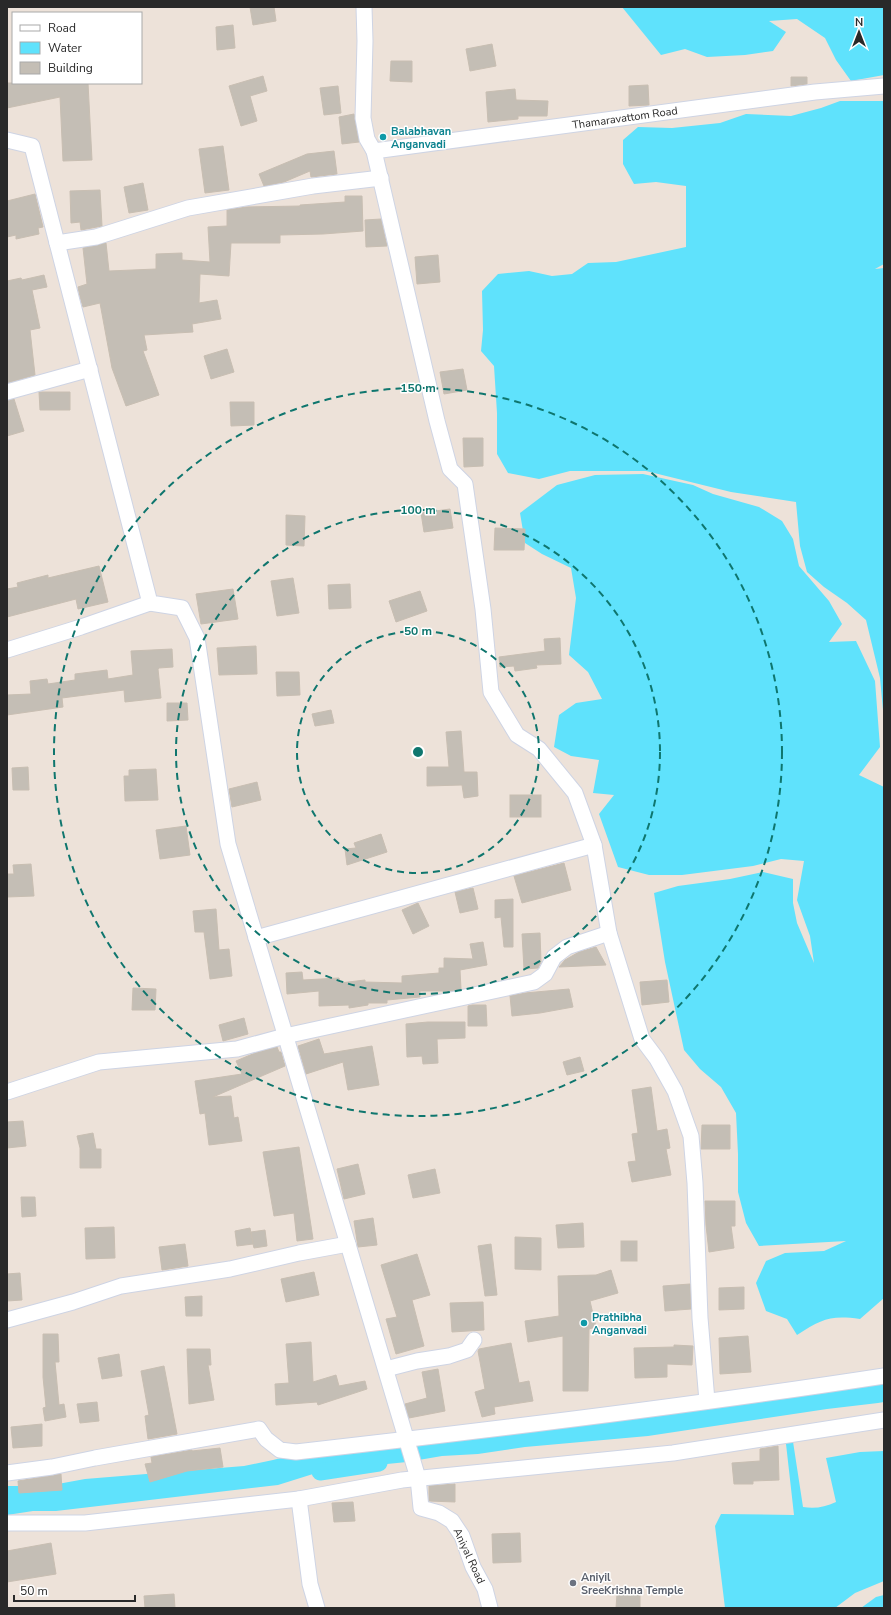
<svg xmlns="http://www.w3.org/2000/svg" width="891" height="1615" font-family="'Nunito Sans',sans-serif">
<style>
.water{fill:#5fe2fc}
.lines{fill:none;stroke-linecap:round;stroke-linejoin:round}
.canal{stroke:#5fe2fc;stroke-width:17}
.building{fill:#c4beb5;stroke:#c8beb2}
.minor-casing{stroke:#ced4e4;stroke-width:17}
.minor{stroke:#fff;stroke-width:15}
.ring{fill:none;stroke:#0f766e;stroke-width:2;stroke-dasharray:7 5}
.culture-dot{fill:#0f9aa8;stroke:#fff;stroke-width:1.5}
.worship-dot{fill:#6b7280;stroke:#fff;stroke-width:1.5}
.labels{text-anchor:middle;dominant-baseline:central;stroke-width:3;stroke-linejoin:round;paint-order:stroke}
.street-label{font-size:11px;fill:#292929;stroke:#fff}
.culture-label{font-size:11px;font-weight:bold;fill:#0d838f;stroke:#fff;text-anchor:start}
.worship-label{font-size:11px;font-weight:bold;fill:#5b616d;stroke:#fff;text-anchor:start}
.centre{fill:#0f766e;stroke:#fff;stroke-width:2}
.ring-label{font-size:12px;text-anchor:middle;font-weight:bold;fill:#0f766e;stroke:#fff;stroke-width:3;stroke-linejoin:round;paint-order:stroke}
</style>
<rect width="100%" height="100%" fill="#ede2d9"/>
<!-- water -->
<g class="water">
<polygon points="622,7 884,7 884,75 851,81 836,60 825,38 797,19 769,21 786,32 773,51 745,55 707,57 685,49 661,55"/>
<polygon points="840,101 884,101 884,264 875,269 884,268 884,721 880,678 866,620 847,603 824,587 807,572 800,546 796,502 731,492 646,471 570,471 539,479 508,473 497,454 497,413 494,366 481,351 483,330 482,291 498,274 529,271 552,276 572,274 588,263 616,262 686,247 686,186 656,182 634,184 623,164 623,140 638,127 672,128 720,123 746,114 791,116 821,108"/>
<path d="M643,474l50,11 20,9 46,13 23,14 11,18 6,27 30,35 13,23 -13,18 27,-1 19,40 5,66 -21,28 25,12v511l-24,21c-30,-4 -38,0 -63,16l-10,-16 -21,-8 -10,-28 10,-22 19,-8 39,-2 22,-10 -87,5 -13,-23 -8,-31v-38l-2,-41 -15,-26 -21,-18 -16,-19 -19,-88 -11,-69 24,-7 52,-7 33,-7 30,7v24l4,20 17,40 -4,-27 -13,-36 7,-39 -23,-2 -28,7 -71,9h-33l-31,-8 -19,-53 15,-19 -21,-2 6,-33 -28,-4 -17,-9 5,-32 17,-12 26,-4 -14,-27 -19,-17 7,-57 -5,-30 -29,-14 -17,-11 -5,-30 37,-28 38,-10z"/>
<polygon points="884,1373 884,1402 878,1403 827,1409 648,1436 525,1447 478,1454 442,1456 407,1462 357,1467 313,1474 278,1485 56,1511 33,1511 7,1515 7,1486 47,1486 85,1479 244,1466 273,1460 300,1453"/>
<path d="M785,1435h7l11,72c12,2 22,0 33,-5l-10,-44 34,-6 24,-1v130l-29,12 -20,15h-110l-10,-82 6,-12 73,1z"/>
<polygon points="884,1595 884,1608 861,1608 876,1597"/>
</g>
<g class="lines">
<!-- canal -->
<polyline class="canal" points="320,1472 379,1463"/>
</g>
<!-- building -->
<g class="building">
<polygon points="250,7 274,7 276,21 253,25"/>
<polygon points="233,25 235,48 217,50 216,27"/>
<polygon points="492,44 496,66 470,71 466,49"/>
<polygon points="391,61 412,61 412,82 390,81"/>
<polygon points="263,76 267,91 250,96 257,121 241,126 229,86"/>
<polygon points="791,77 807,77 807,84 791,86"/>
<polygon points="7,83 88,83 92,160 63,161 60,97 7,108"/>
<polygon points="648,85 649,105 629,106 629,86"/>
<polygon points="338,86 341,113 324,115 320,88"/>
<polygon points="515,89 516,100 548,101 547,116 518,116 518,119 488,122 486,92"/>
<polygon points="354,114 359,142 342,144 339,117"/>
<polygon points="223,146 229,190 205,193 199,149"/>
<polygon points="334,151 337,174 311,177 310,171 284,182 264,186 259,174 307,154"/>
<polygon points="143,183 148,210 129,213 124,187"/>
<polygon points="100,190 102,226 81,230 80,222 71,223 70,191"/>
<polygon points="35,194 43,227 38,228 39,234 16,239 16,235 7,237 7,201"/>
<polygon points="345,196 362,196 363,231 323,234 280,235 280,243 231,243 229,276 200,274 199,303 217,300 221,319 192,324 193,332 144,335 147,350 143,351 159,395 126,406 112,368 100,303 83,307 80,297 78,287 87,284 83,248 106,243 109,271 156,269 156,254 182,253 182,260 210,262 208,227 227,226 227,210 246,207 300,206 300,205 345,202"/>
<polygon points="381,219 387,246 366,247 365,220"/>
<polygon points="438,255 440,282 417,284 415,257"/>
<polygon points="44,275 47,287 32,290 40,328 30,330 35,375 7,383 7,281 21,278 22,280"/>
<polygon points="227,349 234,372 211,379 204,356"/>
<polygon points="463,369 467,390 444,394 440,372"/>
<polygon points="39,392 70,392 70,410 40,410"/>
<polygon points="14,399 24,431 7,436 7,401"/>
<polygon points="230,402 254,402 254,425 231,426"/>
<polygon points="463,438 483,438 483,466 464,467"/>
<polygon points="450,509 453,528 424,532 421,513"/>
<polygon points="286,515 305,516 304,546 286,545"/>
<polygon points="495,528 525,529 524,550 494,550"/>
<polygon points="99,566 108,602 78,609 76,599 7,617 7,589 18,587 17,583 48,575 48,578"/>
<polygon points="293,578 299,613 277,616 271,581"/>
<polygon points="350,584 351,608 329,609 328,585"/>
<polygon points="233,589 238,619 201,624 196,594"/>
<polygon points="420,591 427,611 396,622 389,601"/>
<polygon points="560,638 561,664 536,665 537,668 515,671 514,666 500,667 499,657 545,651 544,639"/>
<polygon points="256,646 257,674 219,675 217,648"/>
<polygon points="172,649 173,667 159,668 158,669 161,698 125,702 124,690 62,698 63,707 7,715 7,695 31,694 30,681 47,679 48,684 75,680 75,674 107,670 108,679 133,675 131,651"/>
<polygon points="276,672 299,672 300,695 277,696"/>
<polygon points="167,703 187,703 188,720 167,721"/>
<polygon points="331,710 334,723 315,726 312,714"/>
<polygon points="461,731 464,772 477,772 478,796 464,798 462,785 427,786 427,767 449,767 446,732"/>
<polygon points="28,767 29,790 13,790 12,768"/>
<polygon points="156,769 158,800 125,801 124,776 129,776 129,770"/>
<polygon points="257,782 261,800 232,807 229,789"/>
<rect x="510" y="795" width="31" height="22"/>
<polygon points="186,826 190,855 160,859 156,830"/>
<polygon points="381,834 387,852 347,865 345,849 356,848 354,843"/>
<polygon points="564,863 571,890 522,903 514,876"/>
<polygon points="31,864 34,896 7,897 7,874 14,874 13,865"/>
<polygon points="473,888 478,909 460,913 455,892"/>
<polygon points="513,899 513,947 504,947 501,917 495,918 495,900"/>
<polygon points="418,903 429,926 413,934 402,910"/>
<polygon points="216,909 219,950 229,949 232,976 210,979 204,932 195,932 193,911"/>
<polygon points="540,933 541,962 538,968 524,969 522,934"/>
<polygon points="483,942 487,965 460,970 461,989 452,991 420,991 420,997 387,1000 387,1003 368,1003 368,1005 349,1008 349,1005 319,1006 319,991 287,994 286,973 302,972 303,980 339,978 340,983 365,980 365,982 402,983 402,976 439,973 439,968 444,968 444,958 473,959 470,944"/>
<polygon points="596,947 606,965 559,967 565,960 579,952"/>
<polygon points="667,980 669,1002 642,1005 640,982"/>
<polygon points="133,988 156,989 155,1010 132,1010"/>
<polygon points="569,989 573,1007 540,1013 512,1016 510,996 525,993"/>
<polygon points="472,1005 486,1005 487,1026 468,1026 468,1006"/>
<polygon points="244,1018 248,1034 223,1041 219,1025"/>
<polygon points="428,1022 465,1022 465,1038 437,1039 438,1063 423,1064 422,1056 407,1057 406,1024"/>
<polygon points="319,1039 324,1054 372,1046 379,1085 348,1090 343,1062 306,1074 298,1046"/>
<polygon points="277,1047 279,1052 281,1052 285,1066 213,1097 231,1096 234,1118 238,1117 242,1141 209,1145 205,1113 200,1114 195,1081 242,1074 236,1061 255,1053"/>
<polygon points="580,1057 584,1071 567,1075 563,1062"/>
<polygon points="651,1087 657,1131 667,1129 670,1148 666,1149 671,1175 632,1182 628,1162 636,1161 632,1134 638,1133 632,1090"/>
<polygon points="23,1121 26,1146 7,1148 7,1122"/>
<polygon points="702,1125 730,1125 730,1149 701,1149"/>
<polygon points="93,1133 96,1149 101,1149 101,1168 80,1168 80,1148 77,1136"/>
<polygon points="299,1147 313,1239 297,1241 294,1213 274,1216 263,1152"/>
<polygon points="358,1164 365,1194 344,1199 337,1169"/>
<polygon points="435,1169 440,1193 413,1198 408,1175"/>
<polygon points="21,1197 35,1197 36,1216 22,1217"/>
<polygon points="705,1201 735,1201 735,1226 731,1226 734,1248 709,1252 706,1225"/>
<polygon points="373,1218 377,1245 358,1247 354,1221"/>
<polygon points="583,1223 584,1247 558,1248 556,1225"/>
<polygon points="114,1227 115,1258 86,1259 85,1228"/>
<polygon points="250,1228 253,1243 251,1232 265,1230 267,1246 254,1248 253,1244 237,1246 235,1231"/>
<polygon points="515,1237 541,1238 541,1270 515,1269"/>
<rect x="621" y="1241" width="16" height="20"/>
<polygon points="185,1244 188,1266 162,1270 159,1247"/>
<polygon points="491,1244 497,1295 485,1296 478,1246"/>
<polygon points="417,1254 430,1295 412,1300 424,1346 396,1354 386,1319 397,1317 381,1265"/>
<polygon points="611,1270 618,1293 590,1301 596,1327 589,1329 588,1391 563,1391 563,1336 528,1342 525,1321 559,1316 558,1276 596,1275"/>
<polygon points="314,1272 319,1295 286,1302 281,1279"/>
<polygon points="20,1273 22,1300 7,1301 7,1274"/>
<polygon points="690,1284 691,1309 665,1311 663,1286"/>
<polygon points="744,1287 744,1309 719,1310 719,1288"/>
<polygon points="202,1296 202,1316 186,1316 185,1297"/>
<polygon points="483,1302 484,1330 452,1332 450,1303"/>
<polygon points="43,1334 58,1334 59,1362 55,1362 59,1405 64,1404 66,1417 45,1421 43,1408 46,1407 43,1377"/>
<polygon points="748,1336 751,1372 720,1374 719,1338"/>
<polygon points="311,1342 313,1382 336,1375 339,1386 365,1381 367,1389 318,1405 317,1402 276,1405 275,1384 289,1383 286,1344"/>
<polygon points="511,1343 519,1383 529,1381 533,1401 494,1407 495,1414 482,1417 475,1392 485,1389 478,1351 479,1349"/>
<polygon points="674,1345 693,1346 692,1365 667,1364 667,1377 635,1378 634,1348 674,1347"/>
<polygon points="187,1349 210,1349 211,1365 208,1365 214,1400 189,1404"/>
<polygon points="119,1354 122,1376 102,1379 98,1358"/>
<polygon points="164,1366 177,1434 148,1439 145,1416 149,1415 141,1371"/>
<polygon points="438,1369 445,1411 409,1418 405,1404 427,1398 422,1372"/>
<polygon points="97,1402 99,1421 80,1423 77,1404"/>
<polygon points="42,1424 42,1446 13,1448 11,1427"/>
<polygon points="778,1446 779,1480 753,1481 753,1484 734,1484 732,1463 760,1461 760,1449"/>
<polygon points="220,1448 223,1467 187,1471 150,1482 145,1464 152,1463 151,1457 192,1450 192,1451"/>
<polygon points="61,1474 62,1490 19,1493 18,1481"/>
<polygon points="455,1484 455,1502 429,1501 429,1486"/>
<polygon points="353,1502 355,1521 334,1522 332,1503"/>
<polygon points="520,1533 521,1562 493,1563 492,1534"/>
<polygon points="51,1543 56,1574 7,1582 7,1551"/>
<polygon points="174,1594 175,1608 145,1608 144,1596"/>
<polygon points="617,1594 640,1594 640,1608 616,1608"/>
</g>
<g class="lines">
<defs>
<g id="minor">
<polyline points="364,7 365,41 363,118 367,139 374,151"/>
<polyline points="7,140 32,146 150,603 182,608 197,638 228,844 418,1478 421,1508 439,1513 452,1521 462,1536 473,1567 485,1589 490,1608"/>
<polyline points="57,243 96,237 188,208 313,186 381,178"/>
<polyline points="7,392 90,369"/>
<polyline points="7,650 81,627 150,603"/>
<polyline points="256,938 594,845"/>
<polyline points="7,1092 99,1062 237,1049 285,1036 534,982 545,974 554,957 567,947 609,933"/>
<polyline points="7,1320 73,1302 121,1286 230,1269 299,1253 348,1244"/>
<polyline points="386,1369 417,1361 449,1356 467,1350 474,1340"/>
<polyline points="707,1401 700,1318 695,1183 691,1136 675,1091 657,1059 642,1039 609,933 594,845 575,793 539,749 517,735 491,692 483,609 465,484 450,469 437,421 374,151 815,92 884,86"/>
<path d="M7,1473l45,-6 43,-9 164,-29 7,10 14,11 16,2c196,-22 393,-46 588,-76"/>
<polyline points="7,1523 85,1523 299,1499"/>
<polyline points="317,1608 310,1584 299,1499 402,1480 673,1453 884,1420"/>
</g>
</defs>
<!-- minor casing -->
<use href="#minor" class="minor-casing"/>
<!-- minor -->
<use href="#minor" class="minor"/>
</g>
<!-- distance rings -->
<g class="ring">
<circle cx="418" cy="752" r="121"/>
<circle cx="418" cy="752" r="242"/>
<circle cx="418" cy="752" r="364"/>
</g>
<!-- markers -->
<g class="culture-dot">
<circle cx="383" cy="137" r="4"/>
<circle cx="584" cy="1323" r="4"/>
</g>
<circle class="worship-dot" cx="573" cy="1583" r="4"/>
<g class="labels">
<!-- street labels -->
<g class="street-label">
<text transform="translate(625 118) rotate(-8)">Thamaravattom Road</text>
<text transform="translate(469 1556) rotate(65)">Aniyal Road</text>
</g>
<!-- culture labels -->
<g class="culture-label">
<text x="391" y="131">Balabhavan<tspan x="391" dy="13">Anganvadi</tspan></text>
<text x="592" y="1317">Prathibha<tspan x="592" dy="13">Anganvadi</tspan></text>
</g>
<!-- worship labels -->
<g class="worship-label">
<text x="581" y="1577">Aniyil<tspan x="581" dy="13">SreeKrishna Temple</tspan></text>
</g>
</g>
<circle cx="418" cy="752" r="6" class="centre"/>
<g class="ring-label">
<text x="418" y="392">150 m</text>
<text x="418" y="514">100 m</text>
<text x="418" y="635">50 m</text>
</g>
<!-- border -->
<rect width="891" height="1615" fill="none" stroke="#292929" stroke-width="16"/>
<!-- legend -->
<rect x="12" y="12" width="130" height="72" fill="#ffffff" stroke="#a9a9a9"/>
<rect x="20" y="25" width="20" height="6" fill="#ffffff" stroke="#a9a9a9"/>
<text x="48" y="32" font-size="12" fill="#292929">Road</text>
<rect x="20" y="42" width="20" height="12" fill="#5fe2fc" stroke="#a9a9a9"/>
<text x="48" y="52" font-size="12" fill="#292929">Water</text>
<rect x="20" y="62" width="20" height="12" fill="#c4beb5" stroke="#a9a9a9"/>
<text x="48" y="72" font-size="12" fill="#292929">Building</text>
<!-- north arrow -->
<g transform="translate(859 32)" stroke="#ffffff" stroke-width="3" paint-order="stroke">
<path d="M0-3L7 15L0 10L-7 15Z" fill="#292929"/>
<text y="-6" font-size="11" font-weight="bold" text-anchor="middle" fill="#292929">N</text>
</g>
<!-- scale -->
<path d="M14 1595v6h121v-6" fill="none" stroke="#292929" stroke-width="2"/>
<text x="20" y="1595" font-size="12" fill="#292929" stroke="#ffffff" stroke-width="3" paint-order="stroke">50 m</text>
</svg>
